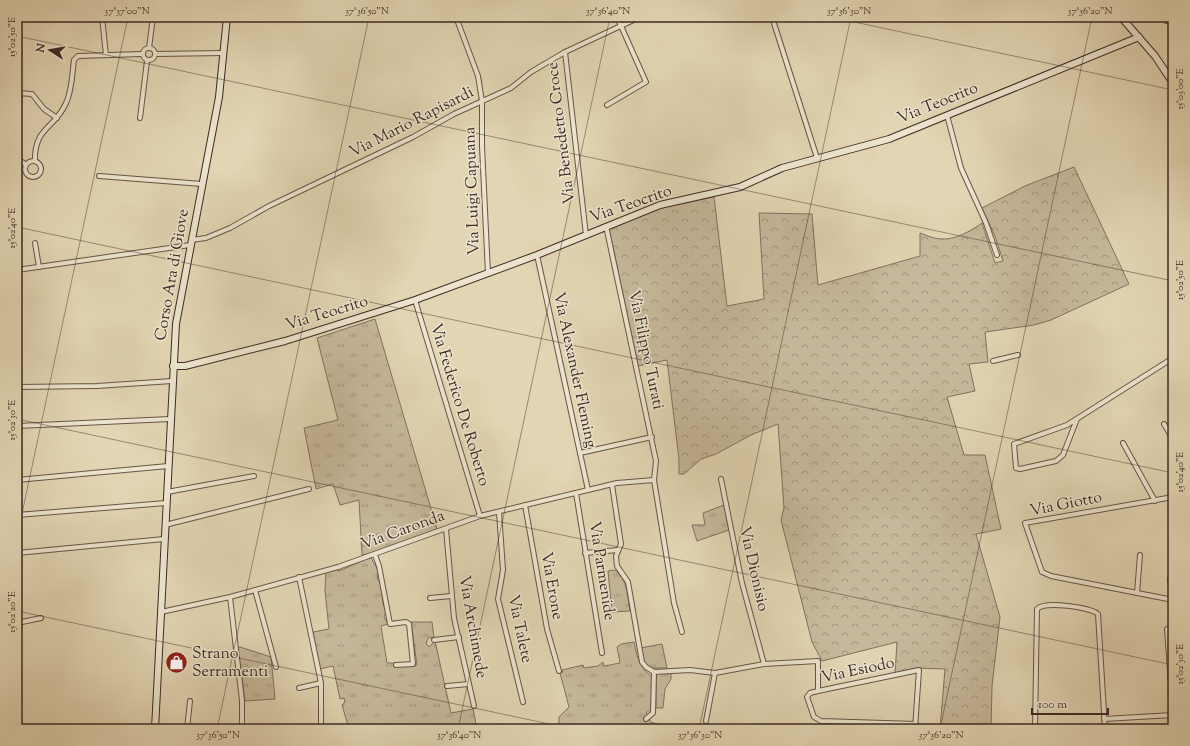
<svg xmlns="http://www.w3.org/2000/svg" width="1190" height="746" font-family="'Sorts Mill Goudy',serif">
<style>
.grass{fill:url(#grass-tufts);stroke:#81715f}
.forest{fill:url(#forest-crowns);stroke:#81715f}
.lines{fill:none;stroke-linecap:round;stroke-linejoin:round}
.street-casing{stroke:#665547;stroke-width:6}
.secondary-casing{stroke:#3c2a23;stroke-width:8}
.street{stroke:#ece4ce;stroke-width:4}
.secondary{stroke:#ece4ce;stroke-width:6}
.ticks{fill:none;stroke:#3c2a23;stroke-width:1;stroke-opacity:0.45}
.labels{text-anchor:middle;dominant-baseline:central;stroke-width:3;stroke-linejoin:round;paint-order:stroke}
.street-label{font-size:16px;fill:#3c2a23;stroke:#ece4ce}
.poi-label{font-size:16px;fill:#3c2a23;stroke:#ece4ce;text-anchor:start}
.neatline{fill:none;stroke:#3c2a23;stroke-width:1.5}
.ticks-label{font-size:10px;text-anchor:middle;fill:#3c2a23}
</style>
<defs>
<pattern id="grass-tufts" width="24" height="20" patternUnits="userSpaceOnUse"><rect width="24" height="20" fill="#c6b89b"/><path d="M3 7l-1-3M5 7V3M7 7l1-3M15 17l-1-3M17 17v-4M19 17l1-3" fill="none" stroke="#a2967e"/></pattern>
<pattern id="forest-crowns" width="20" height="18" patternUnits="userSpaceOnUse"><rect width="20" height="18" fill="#c6b89b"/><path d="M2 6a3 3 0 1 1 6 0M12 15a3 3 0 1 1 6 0" fill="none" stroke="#a2967e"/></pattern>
</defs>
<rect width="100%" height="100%" fill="#e2d5b3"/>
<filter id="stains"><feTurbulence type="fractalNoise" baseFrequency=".005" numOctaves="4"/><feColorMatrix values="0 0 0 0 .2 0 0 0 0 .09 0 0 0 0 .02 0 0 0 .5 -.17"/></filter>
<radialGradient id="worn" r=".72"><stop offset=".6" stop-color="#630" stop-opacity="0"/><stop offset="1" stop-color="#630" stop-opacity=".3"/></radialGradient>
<!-- grass -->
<g class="grass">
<polygon points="375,319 437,529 376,553 362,555 359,500 340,505 333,484 316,489 304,428 338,420 317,338"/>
<polygon points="724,505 729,530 697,541 692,525 705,525 703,513"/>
<polygon points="369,558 371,558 379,572 377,578 381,585 383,603 386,612 384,617 388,624 381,626 387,663 394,663 395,667 417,665 411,622 432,622 434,638 429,637 426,643 429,647 435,641 451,713 473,709 477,729 349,729 342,705 345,702 344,698 340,699 333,666 320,669 313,632 329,629 325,591 326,570 336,569 339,571"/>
<path d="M615,570c13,11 12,25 15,41l-18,1 -4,-41z"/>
<path d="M634,642c3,15 5,25 18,35l-1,32 -5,4 4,6v3l8,2v5h-99v-12l10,-10 -9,-34 3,-1 -1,-2 21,-5 1,3 14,-2 5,-4 1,4 16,-3 -3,-16 4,-3z"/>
<polygon points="662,644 667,668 651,668 643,661 640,648"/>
<polygon points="240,647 271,657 275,699 245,701 238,648"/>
<polygon points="671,672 671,679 665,689 663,708 656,708 656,673"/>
</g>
<!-- forest -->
<path class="forest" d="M1074,167l55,117 -78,36 -17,5 -49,7 3,30 -19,2 6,27 -28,6 17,58h21l16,74 -25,5 24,83 -8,69 -1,43h-51l5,-60 -29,-1 -21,5 2,-31 -75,19 -10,-19 -31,-122 3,-12 -6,-84 -27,11 -35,19 -15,5 -17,15h-5v-15l-12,-99 -29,6 -29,-138 51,-20 54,-11 13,109 37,-7 -5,-86 53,1 6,71 102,-29v-23c6,2 14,6 21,6 14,1 30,-8 41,-16l13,40 8,-2 -8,-25 -13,-28 43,-22z"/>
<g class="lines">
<defs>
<g id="street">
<polyline points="102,17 106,55"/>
<polyline points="456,17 478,76 482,101 482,146 488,274"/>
<polyline points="772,17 817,158"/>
<polyline points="1164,17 1166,21 1169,19 1169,17"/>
<circle cx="149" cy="54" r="6"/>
<polyline points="149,48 153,17"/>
<polyline points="565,52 586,235"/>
<polyline points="155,54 224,53"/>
<polyline points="17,93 32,94 44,109 57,118"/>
<polyline points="607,105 646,82 617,17"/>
<polyline points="947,115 961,168 986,223 997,255"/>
<polyline points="140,118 147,61"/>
<polyline points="17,158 26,165"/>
<path d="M35,161c-1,-34 20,-32 31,-58 6,-12 6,-29 8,-43l4,-4 64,-2"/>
<circle cx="33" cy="169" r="8"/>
<polyline points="99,176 202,184"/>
<polyline points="606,226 656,461 654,480 674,603 682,632"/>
<polyline points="191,240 206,238 230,228 269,206 413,137 454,114 511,88 531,72 565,52 640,17"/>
<polyline points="35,243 39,267"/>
<polyline points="537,255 588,490"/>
<polyline points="17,270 190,245"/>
<polyline points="415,300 480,516"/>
<polyline points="993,361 1018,355"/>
<polyline points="17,387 97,386 172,381"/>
<polyline points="1077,419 1063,455 1056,461 1020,469 1016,468 1014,444 1067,425 1173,358"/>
<polyline points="1164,424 1173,439"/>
<polyline points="17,426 170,419"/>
<polyline points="1123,443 1155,501"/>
<polyline points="580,453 652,437"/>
<polyline points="17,480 168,466"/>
<polyline points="612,485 621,544 616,556 617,566 628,582 642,662 646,667 654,672 690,670 715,673 764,664 742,583 721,479"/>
<polyline points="167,492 254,476"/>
<polyline points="576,493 602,653"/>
<polyline points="525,505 547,629 559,671"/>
<polyline points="499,512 503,570 498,599 523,702"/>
<polyline points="17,515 166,503"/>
<polyline points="165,525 309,489"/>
<polyline points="446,529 454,618 474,706"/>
<polyline points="17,553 164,539"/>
<polyline points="585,553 618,550"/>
<polyline points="375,555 379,566 390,624 406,622 409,624 413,664 396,665"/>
<polyline points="299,577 321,683 321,729"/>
<polyline points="1170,579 1173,601"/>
<polyline points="255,590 276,667"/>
<polyline points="1137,593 1140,555"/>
<polyline points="230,597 242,701 242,729"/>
<polyline points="430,598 451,596"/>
<polyline points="1173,600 1051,576 1042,572 1025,523 1173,497"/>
<polyline points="161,612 230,597 338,567 480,516 617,483 654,480"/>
<polyline points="17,623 41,618"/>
<polyline points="1173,630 1167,629 1173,712"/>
<polyline points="434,640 459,637"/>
<polyline points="764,664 818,661 818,691"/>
<polyline points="447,686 469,684"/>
<polyline points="299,688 321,683"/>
<polyline points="646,719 653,713 654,672"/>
<polyline points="1104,719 1173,715"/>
<polyline points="706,721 715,673"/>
<polyline points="187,729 190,701"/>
<polyline points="915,729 919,670 818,691 810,693 807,697 814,717 821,721 916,724"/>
<path d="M1035,729l2,-120c8,-8 53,-2 61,5l7,115"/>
</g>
<g id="secondary">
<polyline points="1121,17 1155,56 1173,83"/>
<polyline points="173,366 185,366 285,341 415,300 537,255 660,205 740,187 782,168 889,139 1139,37"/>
<polyline points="155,729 176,324 219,97 227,17"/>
</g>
</defs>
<!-- street casing -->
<use href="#street" class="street-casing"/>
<!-- secondary casing -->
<use href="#secondary" class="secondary-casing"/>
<!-- street -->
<use href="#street" class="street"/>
<!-- secondary -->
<use href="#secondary" class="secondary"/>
</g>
<!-- ticks -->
<path class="ticks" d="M831,17l342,73M17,36l1156,245M17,227l1156,246M17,419l1156,246M17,537l111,-520M17,611l556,118M217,729l152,-712M458,729l152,-712M699,729l152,-712M940,729l152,-712"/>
<!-- icons -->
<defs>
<symbol id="shop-disc" viewBox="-11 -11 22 22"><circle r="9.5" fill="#8f2418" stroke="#ece4ce"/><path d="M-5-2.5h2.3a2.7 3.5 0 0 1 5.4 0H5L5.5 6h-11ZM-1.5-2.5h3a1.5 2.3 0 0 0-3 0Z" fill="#fff"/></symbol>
</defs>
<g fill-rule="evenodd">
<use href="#shop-disc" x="164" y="650" width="25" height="25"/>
</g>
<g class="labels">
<!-- street labels -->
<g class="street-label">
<text transform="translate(938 104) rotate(-22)">Via Teocrito</text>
<text transform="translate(412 123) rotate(-27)">Via Mario Rapisardi</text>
<text transform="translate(562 133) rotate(-97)">Via Benedetto Croce</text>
<text transform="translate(473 191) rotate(-92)">Via Luigi Capuana</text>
<text transform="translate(631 205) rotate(-19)">Via Teocrito</text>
<text transform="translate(173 275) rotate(-80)">Corso Ara di Giove</text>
<text transform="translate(327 314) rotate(-17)">Via Teocrito</text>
<text transform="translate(645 350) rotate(78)">Via Filippo Turati</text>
<text transform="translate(574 370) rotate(78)">Via Alexander Fleming</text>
<text transform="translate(459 405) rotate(73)">Via Federico De Roberto</text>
<text transform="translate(1066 505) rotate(-11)">Via Giotto</text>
<text transform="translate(403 531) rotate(-20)">Via Caronda</text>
<text transform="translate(753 569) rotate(77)">Via Dionisio</text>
<text transform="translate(601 571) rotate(81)">Via Parmenide</text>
<text transform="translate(551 586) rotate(80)">Via Erone</text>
<text transform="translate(472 627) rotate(80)">Via Archimede</text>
<text transform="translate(519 629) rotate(78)">Via Talete</text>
<text transform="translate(858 671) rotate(-12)">Via Esiodo</text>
</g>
<!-- poi labels -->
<g class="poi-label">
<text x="192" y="654">Strano<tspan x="192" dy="18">Serramenti</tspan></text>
</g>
</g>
<!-- margin -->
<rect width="1190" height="746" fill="none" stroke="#e2d5b3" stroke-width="44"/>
<!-- north arrow -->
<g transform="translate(50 50) rotate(282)" stroke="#ece4ce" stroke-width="3" paint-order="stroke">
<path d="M0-3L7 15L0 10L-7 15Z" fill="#3c2a23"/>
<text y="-6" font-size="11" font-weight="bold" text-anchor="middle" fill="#3c2a23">N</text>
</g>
<!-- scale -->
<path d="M1032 708v6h76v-6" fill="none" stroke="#3c2a23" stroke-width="2"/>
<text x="1038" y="708" font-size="12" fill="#3c2a23" stroke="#ece4ce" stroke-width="3" paint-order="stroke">100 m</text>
<rect x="22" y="22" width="1146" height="702" class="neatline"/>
<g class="ticks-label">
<text x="127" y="14">37°37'00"N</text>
<text x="367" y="14">37°36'50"N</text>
<text x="608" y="14">37°36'40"N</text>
<text x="849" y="14">37°36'30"N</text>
<text x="1090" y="14">37°36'20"N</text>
<text transform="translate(11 37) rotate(-90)" y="4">15°02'50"E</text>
<text transform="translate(1179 89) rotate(-90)" y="4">15°03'00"E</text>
<text transform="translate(11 228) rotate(-90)" y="4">15°02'40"E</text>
<text transform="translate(1179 280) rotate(-90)" y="4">15°02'50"E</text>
<text transform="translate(11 420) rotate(-90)" y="4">15°02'30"E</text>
<text transform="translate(1179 472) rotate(-90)" y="4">15°02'40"E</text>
<text transform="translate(11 612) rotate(-90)" y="4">15°02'20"E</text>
<text transform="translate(1179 664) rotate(-90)" y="4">15°02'30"E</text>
<text x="218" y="738">37°36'50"N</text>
<text x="459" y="738">37°36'40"N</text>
<text x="700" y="738">37°36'30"N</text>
<text x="941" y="738">37°36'20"N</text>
</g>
<rect width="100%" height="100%" filter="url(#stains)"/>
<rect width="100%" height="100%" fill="url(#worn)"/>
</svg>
